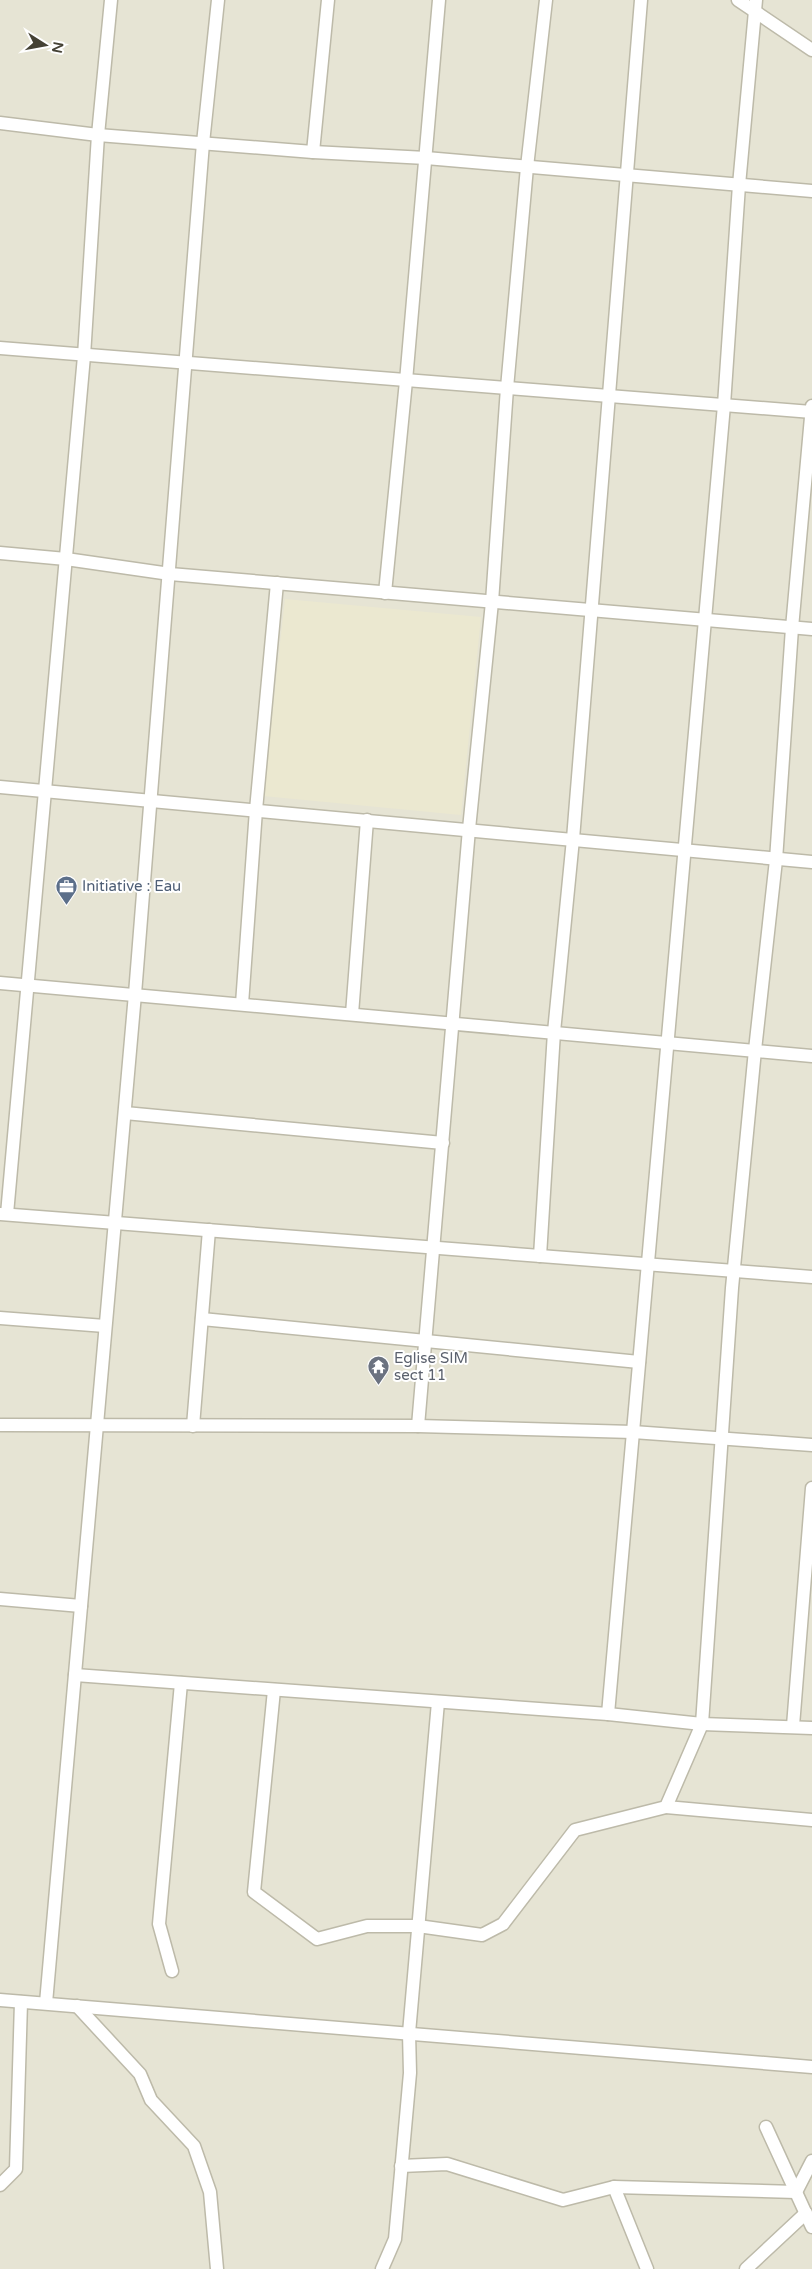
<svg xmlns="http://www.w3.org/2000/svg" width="812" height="2269" font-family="'Varela Round',sans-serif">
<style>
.residential{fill:#e6e4d4}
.education{fill:#ebe8d0}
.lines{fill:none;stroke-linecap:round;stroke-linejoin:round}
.minor-casing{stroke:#bdbaa9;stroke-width:15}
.minor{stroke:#fff;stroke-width:12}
.labels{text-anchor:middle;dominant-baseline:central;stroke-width:4;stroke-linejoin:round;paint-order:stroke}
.service-label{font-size:15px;fill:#4e5e75;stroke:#fff;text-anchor:start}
.worship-label{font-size:15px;fill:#5b616d;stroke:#fff;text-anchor:start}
</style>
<rect width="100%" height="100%" fill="#f2f1e6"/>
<!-- residential -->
<rect class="residential" x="0" y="0" width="812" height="2269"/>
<!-- education -->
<polygon class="education" points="285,599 481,617 461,815 263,796"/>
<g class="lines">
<defs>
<g id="minor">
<polyline points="738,0 812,50"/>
<polyline points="0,123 98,135 313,152 426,158 812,191"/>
<polyline points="313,152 328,0"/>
<polyline points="0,348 812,412"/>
<polyline points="0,553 66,559 170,574 812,629"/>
<polyline points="385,593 406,381 439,0"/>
<polyline points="0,787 812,862"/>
<polyline points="0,983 812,1056"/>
<polyline points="242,1004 256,810 277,583"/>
<polyline points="352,1014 367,820"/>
<polyline points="125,1113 443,1143"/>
<polyline points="0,1214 812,1277"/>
<polyline points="7,1214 84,356 98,135 111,0"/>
<polyline points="540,1256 554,1032 573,839 641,0"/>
<polyline points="0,1318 105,1326"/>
<polyline points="202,1319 639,1362"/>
<polyline points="0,1425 418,1426 633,1432 812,1445"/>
<polyline points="193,1426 209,1230"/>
<polyline points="418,1426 469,829 492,602 507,388 527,167 546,0"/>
<polyline points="0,1599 81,1606"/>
<polyline points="75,1675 608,1714 702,1724 812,1728"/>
<polyline points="274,1690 254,1892 317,1939 367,1926 418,1926 482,1935 503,1924 575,1830 666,1807 702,1724 732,1288 755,1050 776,860 792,628 812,406"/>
<polyline points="608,1714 724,405 739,185 756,0"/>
<polyline points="793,1726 812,1488"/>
<polyline points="666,1807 812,1820"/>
<polyline points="172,1971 159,1924 181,1683"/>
<polyline points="0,2000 812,2067"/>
<polyline points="46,2003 135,994 203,143 218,0"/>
<polyline points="77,2006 140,2074 151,2100 194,2146 210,2192 217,2269"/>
<polyline points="766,2127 812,2227"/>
<polyline points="401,2166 447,2164 563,2200 614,2187 796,2192 812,2161"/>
<polyline points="0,2185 16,2169 21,2002"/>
<polyline points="614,2187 647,2269"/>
<polyline points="382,2269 395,2239 410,2073 409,2033 438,1702"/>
<polyline points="746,2269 806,2213"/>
</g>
</defs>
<!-- minor casing -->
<use href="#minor" class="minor-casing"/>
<!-- minor -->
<use href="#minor" class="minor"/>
</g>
<!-- icons -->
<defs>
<symbol id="office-pin" viewBox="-11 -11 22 30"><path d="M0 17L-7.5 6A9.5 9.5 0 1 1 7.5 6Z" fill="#5c6f8a" stroke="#fff"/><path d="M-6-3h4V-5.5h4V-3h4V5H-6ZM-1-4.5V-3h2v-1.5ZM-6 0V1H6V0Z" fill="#fff"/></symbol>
<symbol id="temple-pin" viewBox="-11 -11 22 30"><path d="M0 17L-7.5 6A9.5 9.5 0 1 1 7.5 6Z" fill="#6b7280" stroke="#fff"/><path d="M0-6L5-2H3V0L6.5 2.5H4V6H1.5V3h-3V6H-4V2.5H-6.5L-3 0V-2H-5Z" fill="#fff"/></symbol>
</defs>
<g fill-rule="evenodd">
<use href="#office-pin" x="54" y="874" width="25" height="34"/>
<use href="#temple-pin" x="366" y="1354" width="25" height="34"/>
</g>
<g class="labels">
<!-- service labels -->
<g class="service-label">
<text x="82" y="886">Initiative : Eau</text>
</g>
<!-- worship labels -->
<g class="worship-label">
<text x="394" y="1358">Eglise SIM<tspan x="394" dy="17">sect 11</tspan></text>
</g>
</g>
<!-- north arrow -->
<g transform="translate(45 45) rotate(101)" stroke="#ffffff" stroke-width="4" paint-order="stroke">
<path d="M0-4L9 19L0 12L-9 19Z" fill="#454235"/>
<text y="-8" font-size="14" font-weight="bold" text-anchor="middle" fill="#454235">N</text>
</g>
</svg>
